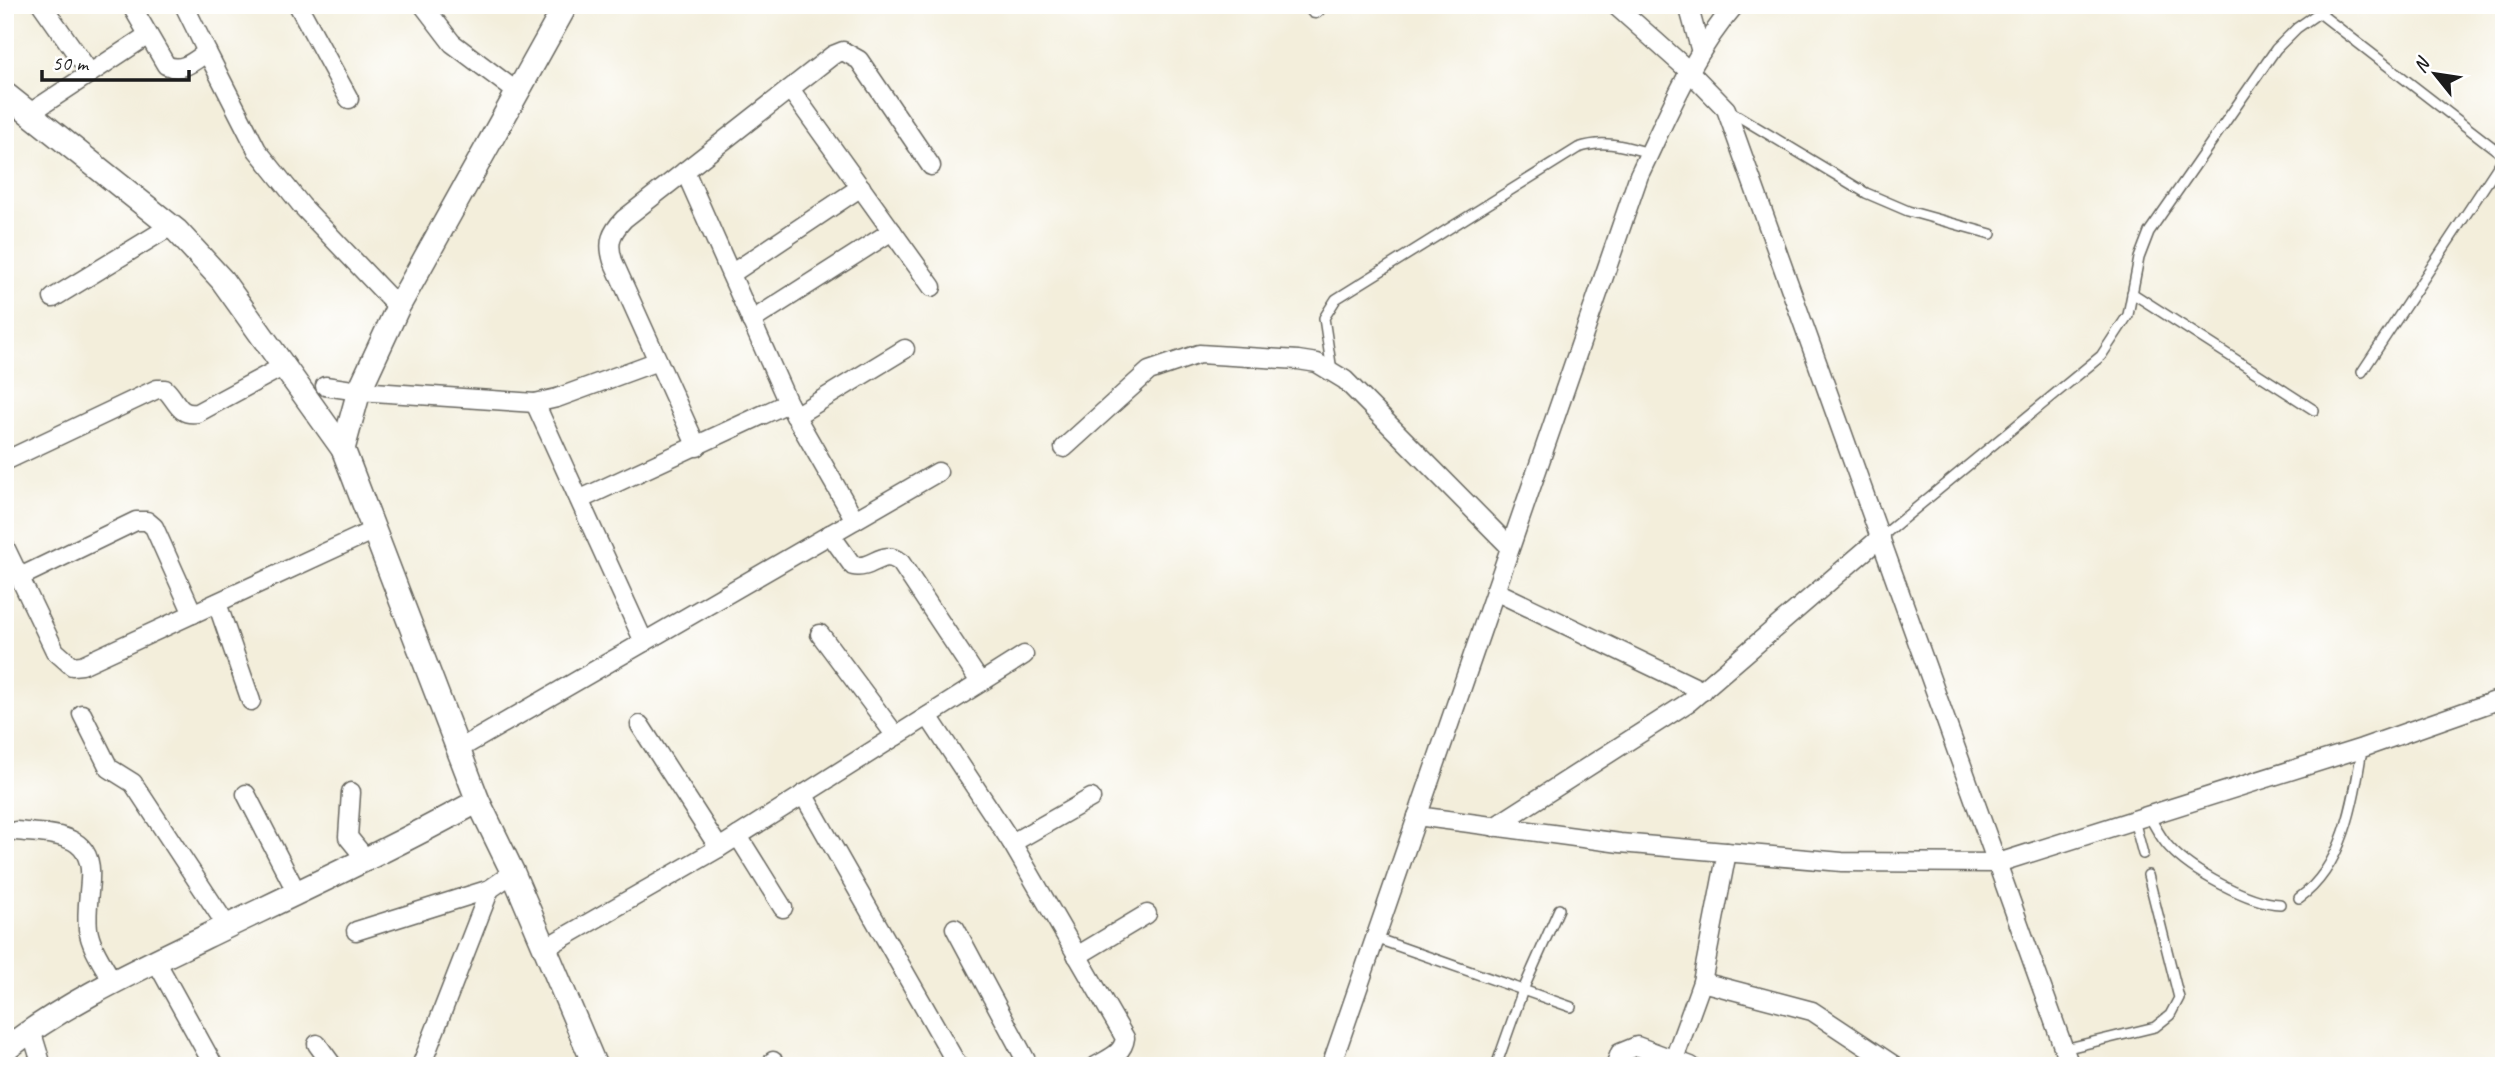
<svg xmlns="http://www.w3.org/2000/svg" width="2509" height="1071" font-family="Caveat,sans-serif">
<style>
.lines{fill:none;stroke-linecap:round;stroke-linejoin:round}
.service-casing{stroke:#67665f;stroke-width:12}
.minor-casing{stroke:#67665f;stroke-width:21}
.tertiary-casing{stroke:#67665f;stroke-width:26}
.service{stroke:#fff;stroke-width:9}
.minor{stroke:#fff;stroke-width:18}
.tertiary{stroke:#fff;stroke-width:23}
</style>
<rect width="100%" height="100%" fill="#fff"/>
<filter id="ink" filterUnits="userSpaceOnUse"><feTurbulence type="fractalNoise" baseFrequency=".0143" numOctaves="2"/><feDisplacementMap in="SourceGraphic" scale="14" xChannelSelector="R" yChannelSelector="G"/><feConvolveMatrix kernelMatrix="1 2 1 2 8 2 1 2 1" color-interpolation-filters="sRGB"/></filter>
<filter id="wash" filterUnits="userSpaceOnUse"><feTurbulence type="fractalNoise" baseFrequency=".00686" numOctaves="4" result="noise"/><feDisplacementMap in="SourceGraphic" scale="28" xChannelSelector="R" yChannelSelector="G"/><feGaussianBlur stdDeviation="1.57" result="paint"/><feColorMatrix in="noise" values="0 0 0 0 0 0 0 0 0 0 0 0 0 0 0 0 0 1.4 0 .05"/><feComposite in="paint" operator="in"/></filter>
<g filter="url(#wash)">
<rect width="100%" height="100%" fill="#f3eedb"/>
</g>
<g filter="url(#ink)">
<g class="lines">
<defs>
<g id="service">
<polyline points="2318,12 2504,156"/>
<polyline points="1728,110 1866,193 1908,211 1991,234"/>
<polyline points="2132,293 2314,410"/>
<path d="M1332,371l-8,-53 12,-19 242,-151c26,-9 46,-2 72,5"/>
<polyline points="2362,372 2504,157"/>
<polyline points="1881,537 2101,356 2128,315 2139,258 2149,232 2276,49 2297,28 2330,5"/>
<path d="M2149,816c6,10 12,23 21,32 21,23 79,55 110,56"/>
<polyline points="2134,820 2143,854"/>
<path d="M2299,898c45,-31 55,-99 63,-149"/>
<polyline points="1375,938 1571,1007"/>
<polyline points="2064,1049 2155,1027 2170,1015 2179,998 2148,875"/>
<polyline points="1496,1066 1523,990 1559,909"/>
</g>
<g id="minor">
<polyline points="42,5 90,73"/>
<path d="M131,5l35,60c16,8 28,-4 41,-13l50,98 45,56 96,101"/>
<polyline points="184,5 207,52"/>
<polyline points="298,5 349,99"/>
<polyline points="423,5 452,43 517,92"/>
<polyline points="1615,5 1689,71 1726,109 2070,1066"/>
<polyline points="1688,5 1701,52"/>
<polyline points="1315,9 1318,5"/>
<polyline points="790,89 932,287"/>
<polyline points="30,113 148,35"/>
<polyline points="685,171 788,403 855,520"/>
<polyline points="731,274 861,187"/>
<polyline points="53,298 171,226"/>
<polyline points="751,321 892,231"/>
<polyline points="658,361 697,447"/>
<path d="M325,386l34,5 176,12 22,-5 101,-37 -45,-100c-6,-19 -2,-28 11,-42l209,-164 10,-4 16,9 72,106"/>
<polyline points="535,403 644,642"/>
<polyline points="795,416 905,349"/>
<polyline points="1064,448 1149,371 1199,354 1298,360 1317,363 1345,380 1510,547"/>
<path d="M5,461l152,-72h8c12,11 13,27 32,24l87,-47"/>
<polyline points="581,499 788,403"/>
<path d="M830,534l23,32c21,4 29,-19 48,-3l79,119"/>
<polyline points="5,547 55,651 72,666 82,665 374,530"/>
<polyline points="20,577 136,521 147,521 154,527 193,614"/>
<polyline points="1495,591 1703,691"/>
<polyline points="217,603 251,701"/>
<polyline points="820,634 896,736"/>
<polyline points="82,714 109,768 133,783 227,926"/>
<path d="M928,716l84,127 113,195c-2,16 -16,20 -29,28"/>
<polyline points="640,725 719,848"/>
<polyline points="459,749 938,472"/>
<polyline points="351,792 348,837 366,859"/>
<polyline points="246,794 297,893"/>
<polyline points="803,794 958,1066"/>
<polyline points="1417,816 1620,843 1842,862 1998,863 2362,748 2504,698"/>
<polyline points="1494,827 1689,702 1881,537"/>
<path d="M16,831c35,4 78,0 74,49 -1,16 -4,33 -2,49 3,20 17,38 26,55"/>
<polyline points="738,836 783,908"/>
<polyline points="1012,843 1091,798"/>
<polyline points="955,928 1029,1066"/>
<polyline points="356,931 490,889"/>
<polyline points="545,948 719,848 1024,655"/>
<polyline points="1077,956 1147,914"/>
<polyline points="156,961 214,1066"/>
<polyline points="1702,982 1812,1011 1895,1066"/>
<polyline points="31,1030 42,1066"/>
<polyline points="317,1044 333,1066"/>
<polyline points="1674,1059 1702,982 1727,852"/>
<polyline points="773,1061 775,1066"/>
<polyline points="421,1066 490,889 513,873"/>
<path d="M1331,1066l308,-891c28,-58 53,-121 96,-170"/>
<polyline points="1615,1066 1620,1053 1637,1046 1691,1066"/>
</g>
<g id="tertiary">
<polyline points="566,5 398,307 359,391 343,449 478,801 513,873 595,1066"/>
<polyline points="5,94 177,231 222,280 343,449"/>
<path d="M5,1050c59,-47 132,-80 200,-113 91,-44 184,-87 273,-136"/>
</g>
</defs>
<!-- service casing -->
<use href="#service" class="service-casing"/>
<!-- minor casing -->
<use href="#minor" class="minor-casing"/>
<!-- tertiary casing -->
<use href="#tertiary" class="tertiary-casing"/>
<!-- service -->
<use href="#service" class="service"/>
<!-- minor -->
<use href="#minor" class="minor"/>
<!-- tertiary -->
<use href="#tertiary" class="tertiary"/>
</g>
</g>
<!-- margin -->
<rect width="2509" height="1071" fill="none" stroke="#fff" stroke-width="28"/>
<!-- north arrow -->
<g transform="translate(2435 74) rotate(300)" stroke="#ffffff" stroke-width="5" paint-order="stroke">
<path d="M0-5L12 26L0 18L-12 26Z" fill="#1c1c1c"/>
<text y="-10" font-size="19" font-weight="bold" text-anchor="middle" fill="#1c1c1c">N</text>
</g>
<!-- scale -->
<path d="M42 70v10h147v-10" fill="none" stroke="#1c1c1c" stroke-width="3.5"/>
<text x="52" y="70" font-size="21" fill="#1c1c1c" stroke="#ffffff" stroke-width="5" paint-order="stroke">50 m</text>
</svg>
